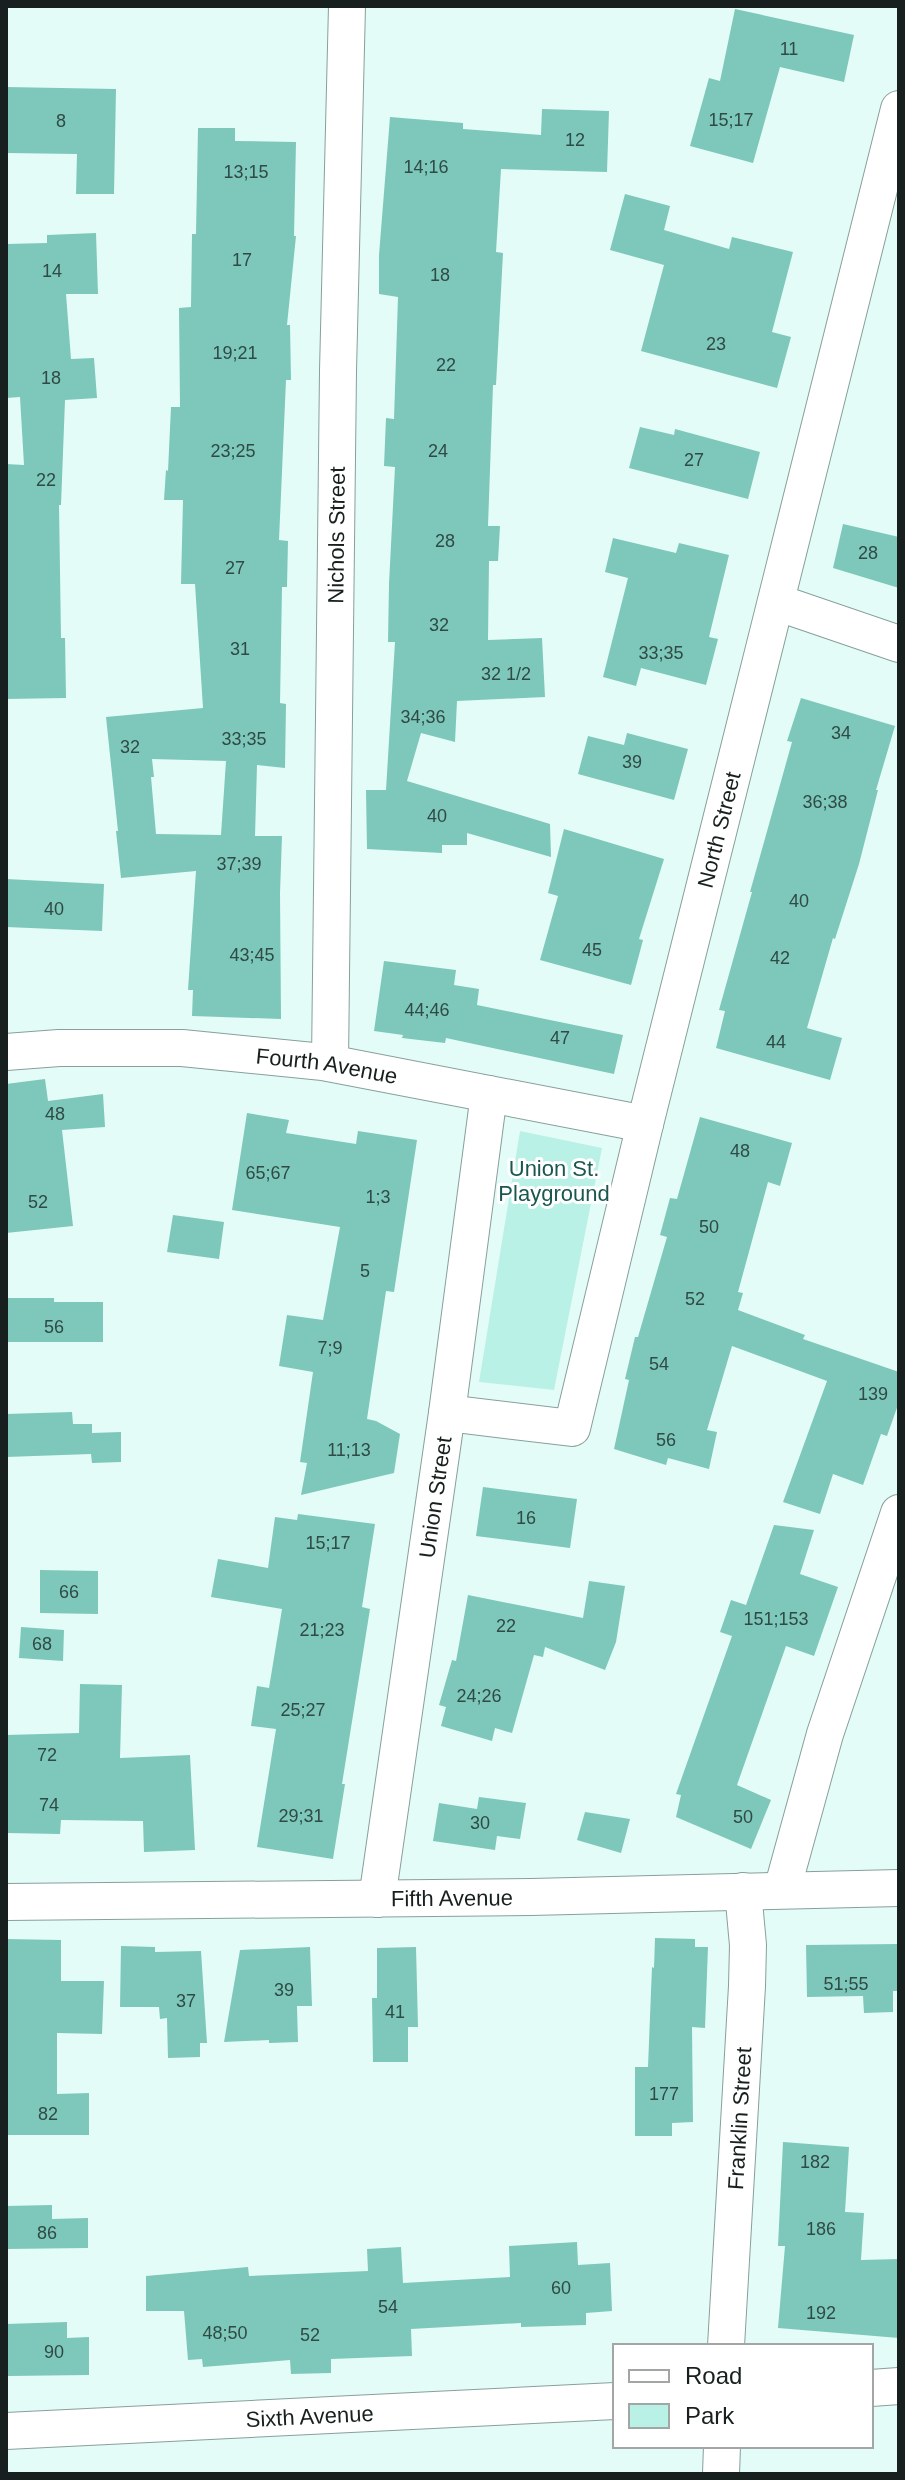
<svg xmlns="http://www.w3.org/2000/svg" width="905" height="2480" font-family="Helvetica,sans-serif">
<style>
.green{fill:#baf1e6}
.building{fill:#7dc8ba;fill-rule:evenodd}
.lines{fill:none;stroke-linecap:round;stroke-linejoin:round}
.street-casing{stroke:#889f9a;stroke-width:38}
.street{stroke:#fff;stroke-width:36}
.labels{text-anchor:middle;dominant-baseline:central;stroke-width:6;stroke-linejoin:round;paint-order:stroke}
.number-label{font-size:18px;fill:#304a45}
.street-label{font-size:22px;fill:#17201e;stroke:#fff}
.park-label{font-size:22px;fill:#1a584f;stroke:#fff}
</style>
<rect width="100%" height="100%" fill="#e4fcf7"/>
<!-- green -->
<polygon class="green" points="520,1131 602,1148 554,1390 479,1382"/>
<!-- building -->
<g class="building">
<polygon points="735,9 854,35 844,82 780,67 753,163 690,146 709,78 720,81"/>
<polygon points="6,87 116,89 114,194 76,194 77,154 6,153"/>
<polygon points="542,109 609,111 607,172 501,169 496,252 503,253 496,385 493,385 488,526 500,526 498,561 489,561 488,640 542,638 545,697 457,701 455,742 421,733 407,781 550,824 551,857 467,833 467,845 442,845 442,853 367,849 366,790 386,790 395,642 388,642 389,584 395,467 384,466 386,418 394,419 398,297 379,294 379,255 390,117 463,123 463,129 541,135"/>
<path d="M198,128h37v13l61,1 -2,94h2l-9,89h3l1,55h-5l-7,160 9,1 -1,46h-5l-2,116 6,1 -1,64 -28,-3 -2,71h27l-2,57 1,126 -89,-3 1,-26h-5l8,-119 -75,7 -5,-47h2l-12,-114 97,-9 -8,-124h-14l2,-84h-19l2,-30 2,1 3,-64h9l-1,-99 12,-1 1,-73h4zM152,759l74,2 -5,74 -65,-1 -5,-57h3z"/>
<polygon points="625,194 670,206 664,230 729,249 732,237 793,252 772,332 791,337 777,388 641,351 664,265 610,250"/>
<polygon points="96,233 98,294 66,294 71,359 94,358 97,398 65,400 61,505 59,505 61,638 65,638 66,698 6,699 6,464 24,465 20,397 6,398 6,244 47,243 47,235"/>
<polygon points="640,427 674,435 675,429 760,452 748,499 629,468"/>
<polygon points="843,524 899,537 899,588 833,568"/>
<polygon points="613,538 676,553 679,543 729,555 709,637 718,639 706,685 641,668 636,686 603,677 628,578 605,572"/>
<polygon points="801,698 895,726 876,790 878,790 859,864 835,939 833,938 807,1028 842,1038 830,1080 716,1048 725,1011 719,1010 752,892 750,892 792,742 787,741"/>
<polygon points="627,733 688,749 674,800 578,774 588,736 624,745"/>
<polygon points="564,829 664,859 639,939 643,940 631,985 540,960 558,896 548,893"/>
<polygon points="6,879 104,884 102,931 6,927"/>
<polygon points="384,961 456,970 454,985 479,989 477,1005 623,1035 614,1074 446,1038 445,1043 402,1038 403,1035 374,1031"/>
<polygon points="45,1079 48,1101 103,1094 105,1127 62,1130 73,1226 6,1233 6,1084"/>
<polygon points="247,1113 289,1120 286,1133 356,1144 358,1131 417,1140 394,1292 386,1291 367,1419 376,1421 400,1434 394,1473 301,1495 307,1463 300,1462 313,1372 279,1366 287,1315 323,1320 340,1227 232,1210"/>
<polygon points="700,1117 792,1143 780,1186 768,1182 738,1292 743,1293 738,1310 805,1335 803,1339 899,1372 899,1402 887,1436 881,1434 863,1485 833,1474 820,1514 783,1502 827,1381 732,1346 707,1430 717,1432 709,1469 668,1458 666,1465 614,1449 629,1380 625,1379 635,1337 638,1337 667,1237 660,1235 670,1198 677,1199"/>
<polygon points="173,1215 224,1222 219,1259 167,1252"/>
<polygon points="6,1298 54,1298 54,1302 103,1302 103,1342 6,1342"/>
<polygon points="72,1412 73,1424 92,1424 92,1433 121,1432 121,1462 92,1463 91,1454 6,1457 6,1414"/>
<polygon points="483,1487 577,1499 570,1548 476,1536"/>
<polygon points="298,1514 375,1524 362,1607 370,1609 342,1784 345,1784 333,1859 257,1847 276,1729 251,1726 257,1686 269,1688 282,1609 211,1597 218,1559 268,1568 275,1517 297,1520"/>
<polygon points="774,1525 814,1530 800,1574 838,1587 814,1656 786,1646 737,1785 771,1800 751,1849 676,1817 681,1795 676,1794 732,1636 720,1632 731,1600 746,1605"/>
<polygon points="40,1570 98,1571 98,1614 40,1613"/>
<polygon points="589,1581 625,1586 616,1642 605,1670 545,1647 543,1657 534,1655 512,1733 495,1728 492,1741 441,1726 446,1707 439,1705 452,1660 456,1661 468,1595 583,1618"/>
<polygon points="21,1627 64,1630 63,1661 19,1658"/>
<polygon points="80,1684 122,1685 120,1758 190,1755 195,1850 144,1852 143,1821 61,1820 60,1834 6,1833 6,1735 79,1733"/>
<polygon points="479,1797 526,1803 520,1839 497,1836 495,1850 433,1841 439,1803 477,1809"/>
<polygon points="585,1812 630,1819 621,1853 577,1840"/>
<polygon points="655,1938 695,1939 695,1947 708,1947 705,2028 692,2027 693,2122 672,2123 672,2136 635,2136 635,2067 648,2067 652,1967 654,1968"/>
<polygon points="6,1939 61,1940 61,1981 104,1981 102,2034 57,2033 57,2094 89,2093 89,2135 6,2135"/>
<polygon points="899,1944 899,1991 893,1991 893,2012 864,2013 863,1996 807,1997 806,1945"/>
<polygon points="121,1946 155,1947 155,1952 201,1951 207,2043 200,2043 200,2057 168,2058 167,2018 160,2019 159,2007 120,2007"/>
<polygon points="310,1947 312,2006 297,2006 298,2042 269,2043 269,2040 224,2042 240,1950"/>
<polygon points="416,1947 418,2027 408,2027 408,2062 373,2062 372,1998 377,1998 377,1948"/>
<polygon points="783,2142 849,2147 845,2212 864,2213 861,2260 899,2259 899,2338 778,2328 785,2246 778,2246"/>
<polygon points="52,2205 52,2219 88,2218 88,2248 6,2249 6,2206"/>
<polygon points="577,2242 578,2265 610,2263 612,2311 586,2313 586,2325 521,2327 521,2323 411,2329 412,2356 331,2359 331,2373 291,2374 290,2360 203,2367 202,2359 188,2360 184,2311 146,2311 146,2276 248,2267 249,2276 368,2271 367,2249 401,2247 403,2283 510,2277 509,2246"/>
<polygon points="67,2322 67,2338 89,2337 89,2375 8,2376 8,2367 6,2367 6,2324"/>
</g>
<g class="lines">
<defs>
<g id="street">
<polyline points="776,602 899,644"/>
<path id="s1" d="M6,1052l53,-4h123l141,14 322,62"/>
<path id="s2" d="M330,1063l8,-692 9,-365"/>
<path id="s3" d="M447,1413l125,15 73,-304 254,-1015"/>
<polyline points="782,1890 825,1734 899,1513"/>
<path id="s4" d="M377,1899l70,-486 42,-319"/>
<path id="s5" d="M6,1902l525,-5 368,-9"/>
<path id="s6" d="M726,2346l21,-360 1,-41 -5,-54"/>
<polyline points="871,2388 899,2386"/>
<path id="s7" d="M6,2431l609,-30"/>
<polyline points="721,2474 722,2446"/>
</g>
</defs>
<!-- street casing -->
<use href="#street" class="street-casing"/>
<!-- street -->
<use href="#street" class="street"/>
</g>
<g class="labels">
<!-- number labels -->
<g class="number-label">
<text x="789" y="49">11</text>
<text x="731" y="120">15;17</text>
<text x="61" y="121">8</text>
<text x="575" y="140">12</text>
<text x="426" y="167">14;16</text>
<text x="246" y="172">13;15</text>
<text x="242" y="260">17</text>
<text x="52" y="271">14</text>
<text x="440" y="275">18</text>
<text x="716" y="344">23</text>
<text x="235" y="353">19;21</text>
<text x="446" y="365">22</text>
<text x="51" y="378">18</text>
<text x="233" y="451">23;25</text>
<text x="438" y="451">24</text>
<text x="694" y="460">27</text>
<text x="46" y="480">22</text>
<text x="445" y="541">28</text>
<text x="868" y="553">28</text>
<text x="235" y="568">27</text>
<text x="439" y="625">32</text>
<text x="240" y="649">31</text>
<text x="661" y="653">33;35</text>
<text x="506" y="674">32 1/2</text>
<text x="423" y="717">34;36</text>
<text x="841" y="733">34</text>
<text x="244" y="739">33;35</text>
<text x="130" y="747">32</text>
<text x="632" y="762">39</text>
<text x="825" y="802">36;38</text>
<text x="437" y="816">40</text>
<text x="239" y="864">37;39</text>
<text x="799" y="901">40</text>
<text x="54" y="909">40</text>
<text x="592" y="950">45</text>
<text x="252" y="955">43;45</text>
<text x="780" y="958">42</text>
<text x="427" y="1010">44;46</text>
<text x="560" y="1038">47</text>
<text x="776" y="1042">44</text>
<text x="55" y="1114">48</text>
<text x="740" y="1151">48</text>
<text x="268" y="1173">65;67</text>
<text x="378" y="1197">1;3</text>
<text x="38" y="1202">52</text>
<text x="709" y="1227">50</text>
<text x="365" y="1271">5</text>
<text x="695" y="1299">52</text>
<text x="54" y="1327">56</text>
<text x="330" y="1348">7;9</text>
<text x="659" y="1364">54</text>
<text x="873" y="1394">139</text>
<text x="666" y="1440">56</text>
<text x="349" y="1450">11;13</text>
<text x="526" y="1518">16</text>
<text x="328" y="1543">15;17</text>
<text x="69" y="1592">66</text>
<text x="776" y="1619">151;153</text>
<text x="506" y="1626">22</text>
<text x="322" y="1630">21;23</text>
<text x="42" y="1644">68</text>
<text x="479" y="1696">24;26</text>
<text x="303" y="1710">25;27</text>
<text x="47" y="1755">72</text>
<text x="49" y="1805">74</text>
<text x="301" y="1816">29;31</text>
<text x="743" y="1817">50</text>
<text x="480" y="1823">30</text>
<text x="846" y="1984">51;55</text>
<text x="284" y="1990">39</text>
<text x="186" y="2001">37</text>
<text x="395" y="2012">41</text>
<text x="664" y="2094">177</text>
<text x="48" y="2114">82</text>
<text x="815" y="2162">182</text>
<text x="821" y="2229">186</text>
<text x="47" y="2233">86</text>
<text x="561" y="2288">60</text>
<text x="388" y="2307">54</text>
<text x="821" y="2313">192</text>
<text x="225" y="2333">48;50</text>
<text x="310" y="2335">52</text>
<text x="54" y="2352">90</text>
</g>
<!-- street labels -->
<g class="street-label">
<text stroke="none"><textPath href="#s2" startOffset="528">Nichols Street</textPath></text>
<text stroke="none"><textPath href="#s3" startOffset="742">North Street</textPath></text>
<text stroke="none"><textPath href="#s1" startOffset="322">Fourth Avenue</textPath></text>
<text stroke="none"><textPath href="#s4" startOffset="406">Union Street</textPath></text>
<text stroke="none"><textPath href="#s5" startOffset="446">Fifth Avenue</textPath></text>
<text stroke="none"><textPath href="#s6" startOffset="228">Franklin Street</textPath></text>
<text stroke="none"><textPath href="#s7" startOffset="304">Sixth Avenue</textPath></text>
</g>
<!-- park labels -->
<g class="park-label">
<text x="554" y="1168">Union St.<tspan x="554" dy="25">Playground</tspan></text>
</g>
</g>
<!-- border -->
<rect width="905" height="2480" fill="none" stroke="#17201e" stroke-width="16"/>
<!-- legend -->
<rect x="613" y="2344" width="260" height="104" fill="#ffffff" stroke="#a2a6a5" stroke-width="2"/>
<rect x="629" y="2370" width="40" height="12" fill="#ffffff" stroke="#a2a6a5" stroke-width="2"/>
<text x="685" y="2384" font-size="24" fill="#17201e">Road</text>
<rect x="629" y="2404" width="40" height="24" fill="#baf1e6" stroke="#a2a6a5" stroke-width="2"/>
<text x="685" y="2424" font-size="24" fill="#17201e">Park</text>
</svg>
